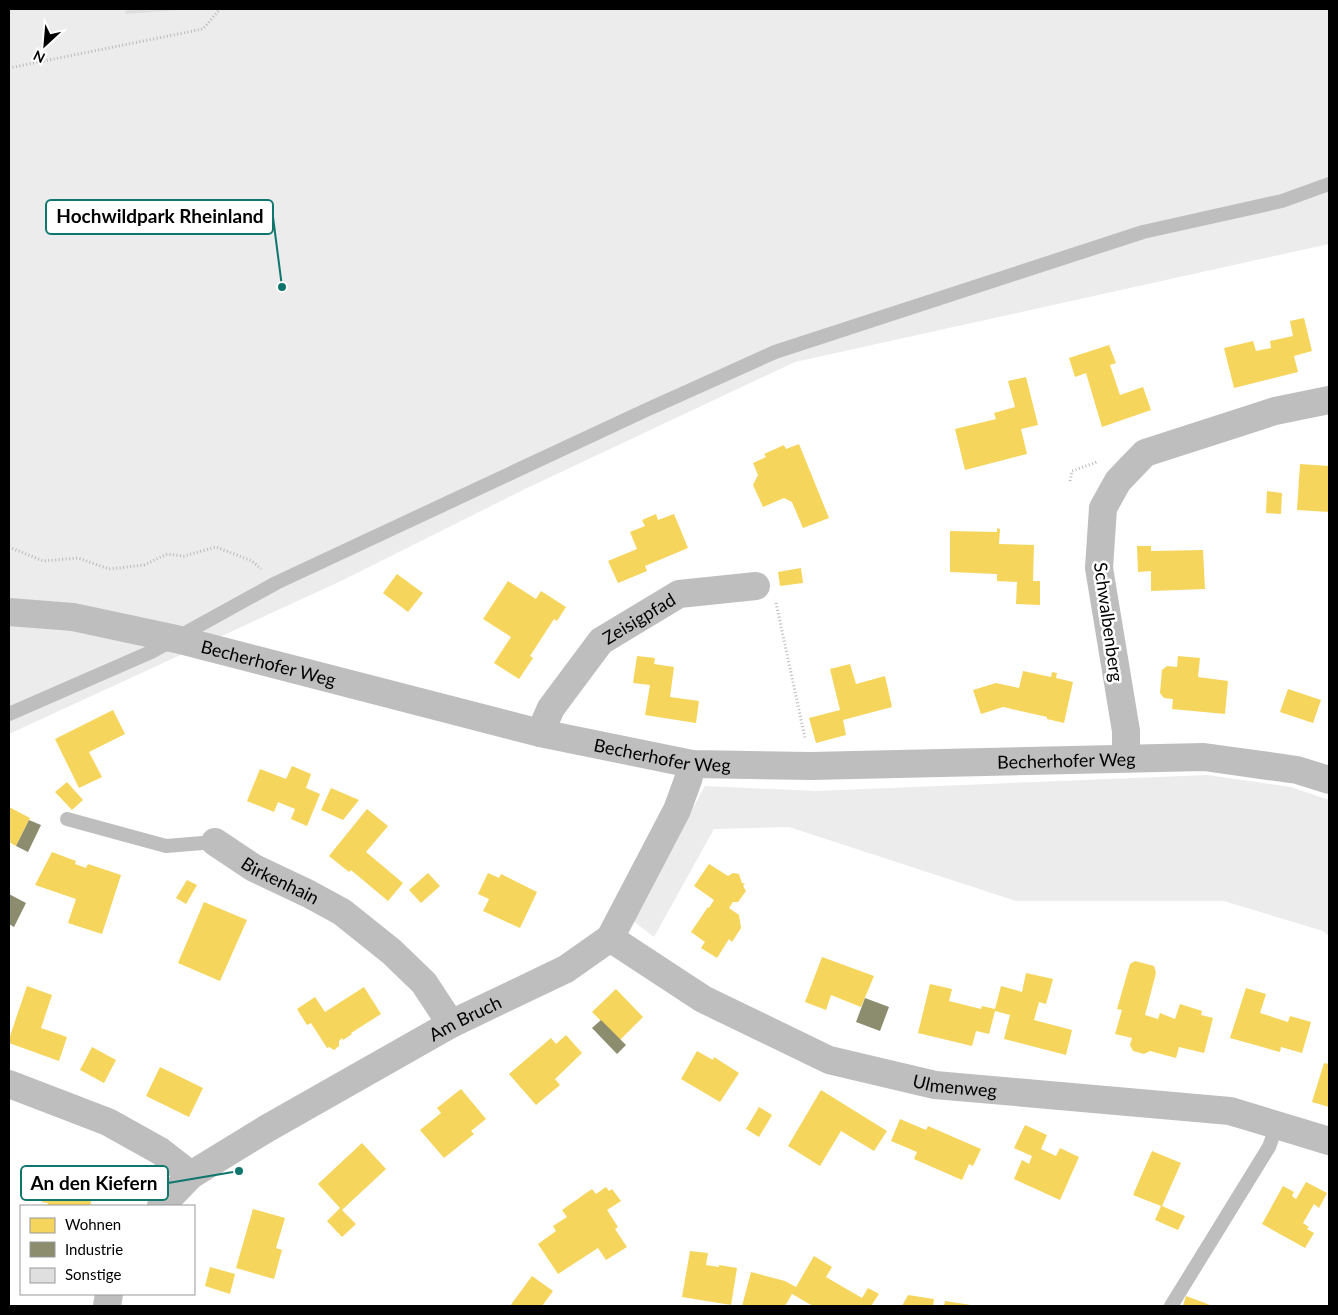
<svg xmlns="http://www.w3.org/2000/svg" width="1338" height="1315" font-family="Lato,sans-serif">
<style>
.green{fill:#ececec}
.homes{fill:#f6d55c}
.industry{fill:#8c8c6e}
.building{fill:#dfdfdf}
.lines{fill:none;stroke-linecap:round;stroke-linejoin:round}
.path{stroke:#b9b9b9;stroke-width:3;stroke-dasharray:1 2.5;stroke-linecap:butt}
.service{stroke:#bebebe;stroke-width:14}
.minor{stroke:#bebebe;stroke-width:28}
.labels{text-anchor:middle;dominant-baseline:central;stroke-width:5;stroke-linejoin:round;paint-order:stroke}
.street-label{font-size:18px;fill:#000;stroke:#fff}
.leader{fill:none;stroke:#0f766e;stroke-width:2}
.callout-dot{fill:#0f766e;stroke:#fff;stroke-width:2}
.callout{fill:#fff;stroke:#0f766e;stroke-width:2}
.callout-label{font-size:19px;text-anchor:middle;font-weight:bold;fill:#000}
</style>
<rect width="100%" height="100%" fill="#fff"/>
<!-- green -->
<g class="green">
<polygon points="9,9 1329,9 1329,244 795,362 525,489 341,581 9,734"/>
<polygon points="1207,775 1291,787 1329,800 1329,936 1323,931 1224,901 1016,901 789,827 714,829 654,937 632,920 705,786 816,791"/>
</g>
<!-- homes -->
<g class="homes">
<polygon points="1304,318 1312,351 1294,356 1298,372 1234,388 1224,348 1253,341 1256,351 1271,348 1270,341 1293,336 1290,321"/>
<polygon points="1109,345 1116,363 1110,365 1120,395 1143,387 1151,410 1102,427 1086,373 1075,377 1069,358"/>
<polygon points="1026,377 1038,425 1021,429 1027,454 965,470 955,429 996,419 994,413 1015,407 1008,381"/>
<polygon points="799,444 829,518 803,528 792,502 784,498 763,507 753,485 758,475 753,463 766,457 764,454 784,445 786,449"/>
<polygon points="1300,464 1329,466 1329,512 1297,510"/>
<polygon points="1267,491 1282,493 1281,514 1266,513"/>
<polygon points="656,514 658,520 674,514 688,548 645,566 647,571 618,583 608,561 637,549 630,532 645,526 642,520"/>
<polygon points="997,528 1000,529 999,544 1034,545 1033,581 1040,581 1040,605 1016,604 1017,582 997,581 997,574 950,572 950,531 997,532"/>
<polygon points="1137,546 1151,546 1151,551 1203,550 1205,589 1151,591 1151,571 1138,572"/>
<polygon points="801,568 803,583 780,586 778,572"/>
<polygon points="397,574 423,593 408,612 383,593"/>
<polygon points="508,581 536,599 541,591 566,607 557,621 554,619 530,656 533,658 519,679 494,663 511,637 483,619"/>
<polygon points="637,656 655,658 654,664 674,667 670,697 699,701 696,723 645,715 650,685 633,683"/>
<polygon points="1178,656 1200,658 1198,677 1228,681 1225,714 1172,709 1173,699 1164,698 1160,693 1162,670 1167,666 1177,667"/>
<polygon points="850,664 856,684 885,676 892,707 843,720 846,735 816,743 809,718 840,710 830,669"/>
<polygon points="1023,671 1051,677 1052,672 1057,673 1056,678 1073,682 1064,723 1047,719 1047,717 1003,707 981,714 973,690 996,683 1019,688"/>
<polygon points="1288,689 1321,700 1313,723 1280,712"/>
<polygon points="113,710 125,734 89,752 102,777 79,788 55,739"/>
<polygon points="292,766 311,774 306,788 320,794 307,826 291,819 295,809 278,802 274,812 247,801 260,769 286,779"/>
<polygon points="67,782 83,800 72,810 55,792"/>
<polygon points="331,788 359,800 343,820 321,810"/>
<polygon points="9,807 30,818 16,846 9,842"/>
<polygon points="367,809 388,826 366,852 403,883 388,901 351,870 349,872 329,856"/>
<polygon points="52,852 76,861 75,864 86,868 88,864 121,875 102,934 68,923 76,899 35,885"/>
<polygon points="709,864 728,876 733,873 739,874 742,883 745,884 743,886 746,891 738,902 733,902 729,908 739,915 741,928 732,942 729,939 717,958 701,948 705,942 691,932 708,907 709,908 714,900 694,886"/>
<polygon points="428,873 440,886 421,903 409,890"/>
<polygon points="488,873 499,878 501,874 537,892 520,928 483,911 489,899 478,894"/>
<polygon points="187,880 197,885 186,904 176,898"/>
<polygon points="204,902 247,920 220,981 178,963"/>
<polygon points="822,957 874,976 861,1007 831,995 826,1010 805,1002"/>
<polygon points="1135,961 1154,966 1156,973 1145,1015 1158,1019 1160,1013 1175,1019 1180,1004 1202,1011 1201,1015 1213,1018 1204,1053 1179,1047 1176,1058 1150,1051 1144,1054 1133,1051 1130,1045 1132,1038 1115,1034 1122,1010 1117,1009 1130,964"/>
<polygon points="1026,973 1053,979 1046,1004 1039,1002 1034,1020 1072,1030 1066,1055 1004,1039 1010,1015 995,1011 989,1034 976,1031 972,1046 918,1033 930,984 952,989 949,1001 981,1009 982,1006 995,1009 1001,986 1022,992"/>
<polygon points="27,986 52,995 41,1028 67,1037 59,1061 9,1043 9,1039"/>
<polygon points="364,987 381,1014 351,1033 352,1034 343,1040 342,1038 339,1041 339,1046 334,1050 329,1047 327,1048 311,1023 307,1025 297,1009 315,997 325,1012"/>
<polygon points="1246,988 1266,994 1260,1013 1288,1022 1290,1016 1311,1022 1302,1053 1281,1047 1280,1052 1230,1038"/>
<polygon points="616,989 643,1017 620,1040 592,1012"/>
<polygon points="566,1035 582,1053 555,1079 560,1085 536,1105 509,1074 551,1038 556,1044"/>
<polygon points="92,1047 116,1060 104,1083 80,1070"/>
<polygon points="697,1051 713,1060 714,1057 739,1073 720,1102 681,1079"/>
<polygon points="1324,1063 1329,1064 1329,1107 1312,1102"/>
<polygon points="160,1067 203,1088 189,1117 146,1096"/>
<polygon points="461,1089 486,1119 471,1131 474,1134 444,1158 420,1130 441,1113 437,1108"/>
<polygon points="821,1090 887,1131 874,1151 841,1131 820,1166 788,1146"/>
<polygon points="759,1107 772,1115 759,1137 746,1129"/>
<polygon points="900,1119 926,1130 928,1126 981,1149 973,1166 969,1164 962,1180 914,1159 917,1152 891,1141"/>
<polygon points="1025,1125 1047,1135 1041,1149 1056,1156 1060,1148 1079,1157 1060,1200 1014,1179 1022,1160 1029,1164 1032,1156 1014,1148"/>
<polygon points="362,1143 386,1169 342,1210 356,1224 342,1237 327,1221 340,1208 318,1184"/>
<polygon points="1152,1151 1181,1163 1162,1206 1185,1216 1178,1230 1155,1220 1161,1206 1133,1195"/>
<polygon points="68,1172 74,1172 79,1174 81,1179 80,1183 95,1187 90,1206 47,1206 48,1203 42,1202 44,1191 50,1192 54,1177 64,1179 64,1176"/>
<polygon points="1306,1182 1327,1193 1319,1208 1314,1204 1303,1223 1309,1227 1307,1229 1314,1233 1305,1248 1262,1224 1283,1186 1294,1192 1292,1196 1296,1199"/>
<polygon points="606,1187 609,1191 612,1189 621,1201 607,1210 618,1227 615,1229 627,1247 606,1260 598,1248 558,1274 538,1244 556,1231 553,1226 567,1217 562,1210 592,1189 596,1194"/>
<polygon points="253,1209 285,1218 276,1248 282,1250 274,1279 236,1268"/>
<polygon points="690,1251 708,1253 706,1265 719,1267 719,1265 737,1268 731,1305 682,1297"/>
<polygon points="814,1256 832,1267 826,1277 862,1298 868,1288 879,1294 871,1306 813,1306 792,1294 785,1306 742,1306 751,1272 785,1281 796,1287"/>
<polygon points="210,1267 235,1274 230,1294 205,1286"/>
<polygon points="532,1276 553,1291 542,1306 510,1306"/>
<polygon points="908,1295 934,1299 933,1306 902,1306"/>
<polygon points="1186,1296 1213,1306 1183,1306"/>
<polygon points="945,1301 971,1305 971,1306 944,1306"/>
</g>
<!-- industry -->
<g class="industry">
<polygon points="29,820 41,825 28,852 16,846"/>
<polygon points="9,894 26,903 14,927 9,924"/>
<polygon points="865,998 889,1007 880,1031 856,1022"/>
<polygon points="601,1020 626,1045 617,1054 592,1028"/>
</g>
<!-- building -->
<polygon class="building" points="125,9 178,9 178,10 126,14"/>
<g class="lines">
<!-- path -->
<g class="path">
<polyline points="9,68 203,29 220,9"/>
<polyline points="1070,481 1072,471 1097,462"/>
<polyline points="9,547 43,561 78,558 109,569 144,565 167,554 184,556 216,547 252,561 261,569"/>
<polyline points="776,603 805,738"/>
</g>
<!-- service -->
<g class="service">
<polyline points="9,714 151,652 276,583 644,411 775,352 1143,232 1282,201 1329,184"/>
<polyline points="67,819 166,846 215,842"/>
<polyline points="1171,1306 1269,1147 1277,1125"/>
</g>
<!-- minor -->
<g class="minor">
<path id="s1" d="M9,612l64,5 103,22 364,94 152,31 119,2 393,-9 93,13 32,10"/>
<path id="s2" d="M540,733l11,-25 50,-67 78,-47 77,-8"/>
<polyline points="1126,758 1126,731 1099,568 1103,508 1118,481 1145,453 1275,411 1329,400"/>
<path id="s3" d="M215,842l39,26 55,26 33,18 50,40 32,31 27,41"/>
<path id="s4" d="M610,938l93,61 126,61 106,25 295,26 99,30"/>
<polyline points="9,1084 108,1122 160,1151 191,1175"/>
<path id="s5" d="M161,1206l30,-31 75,-46 185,-105 115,-55 44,-31 67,-128 11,-30 4,-16"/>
<polyline points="107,1306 109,1294"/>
</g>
</g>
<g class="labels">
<!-- street labels -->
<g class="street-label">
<text stroke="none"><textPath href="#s2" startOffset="155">Zeisigpfad</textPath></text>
<text transform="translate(1109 622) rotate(82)">Schwalbenberg</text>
<text stroke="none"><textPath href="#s1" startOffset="265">Becherhofer Weg</textPath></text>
<text stroke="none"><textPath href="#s1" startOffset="670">Becherhofer Weg</textPath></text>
<text stroke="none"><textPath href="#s1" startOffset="1075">Becherhofer Weg</textPath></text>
<text stroke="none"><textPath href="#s3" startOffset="76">Birkenhain</textPath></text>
<text stroke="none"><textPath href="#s5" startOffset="359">Am Bruch</textPath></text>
<text stroke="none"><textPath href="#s4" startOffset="380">Ulmenweg</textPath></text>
</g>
</g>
<!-- callouts -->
<path class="leader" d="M282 287L273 217M239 1171L168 1183"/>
<g class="callout-dot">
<circle cx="282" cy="287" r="5"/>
<circle cx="239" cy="1171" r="5"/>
</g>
<g class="callout">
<rect x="46" y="200" width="227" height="34" rx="5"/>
<rect x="21" y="1166" width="147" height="34" rx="5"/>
</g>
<g class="callout-label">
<text x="160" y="223">Hochwildpark Rheinland</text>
<text x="94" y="1190">An den Kiefern</text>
</g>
<!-- border -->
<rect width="1338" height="1315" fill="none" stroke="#000000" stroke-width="20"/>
<!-- legend -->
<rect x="20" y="1205" width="175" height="90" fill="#ffffff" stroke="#999999"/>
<rect x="30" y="1218" width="25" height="15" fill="#f6d55c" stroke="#999999"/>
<text x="65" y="1230" font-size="15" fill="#000000">Wohnen</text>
<rect x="30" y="1242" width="25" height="15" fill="#8c8c6e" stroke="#999999"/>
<text x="65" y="1255" font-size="15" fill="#000000">Industrie</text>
<rect x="30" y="1268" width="25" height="15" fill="#dfdfdf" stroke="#999999"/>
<text x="65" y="1280" font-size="15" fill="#000000">Sonstige</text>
<!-- north arrow -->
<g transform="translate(45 45) rotate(206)" stroke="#ffffff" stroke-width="4" paint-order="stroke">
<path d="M0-4L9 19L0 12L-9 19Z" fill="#000000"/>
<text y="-8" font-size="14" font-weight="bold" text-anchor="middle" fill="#000000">N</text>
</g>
</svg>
